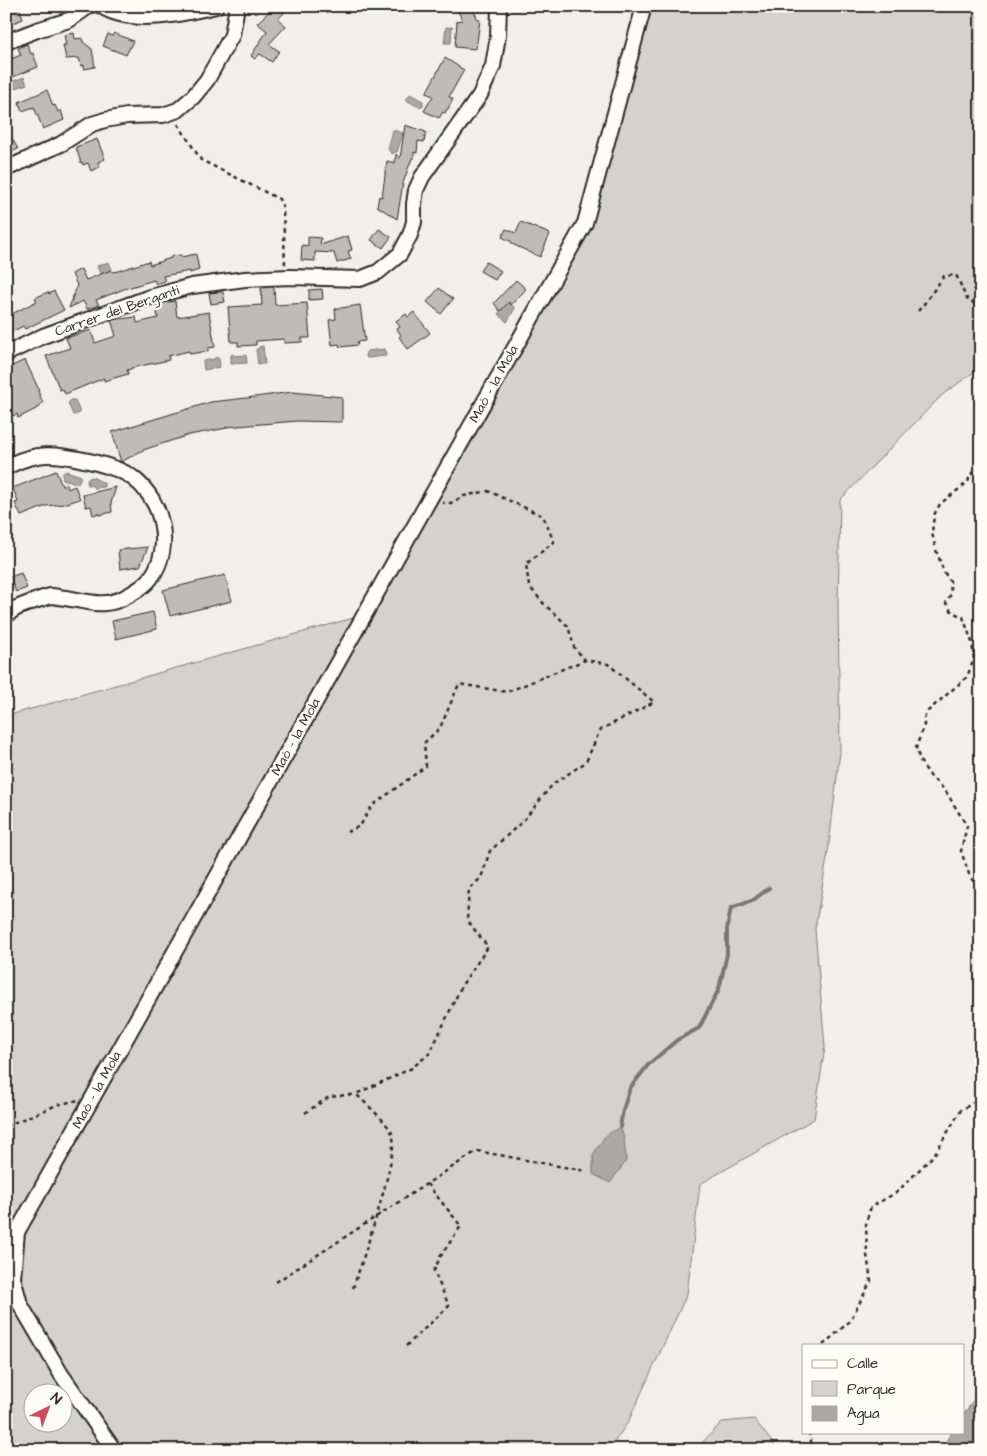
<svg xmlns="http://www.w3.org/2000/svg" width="987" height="1456" font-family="'Architects Daughter',sans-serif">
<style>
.green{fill:#d3d2cf;stroke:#7f7e7d;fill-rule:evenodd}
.water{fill:#aaa9a7;stroke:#777775}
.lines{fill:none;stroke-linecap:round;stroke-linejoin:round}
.stream{stroke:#777775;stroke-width:4}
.building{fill:#bdbcb8;stroke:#2b2b2b}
.minor-casing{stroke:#2b2b2b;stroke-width:18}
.path{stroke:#2b2b2b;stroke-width:2.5;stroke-dasharray:4 4;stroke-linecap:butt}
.minor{stroke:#fdfcf7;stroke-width:14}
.labels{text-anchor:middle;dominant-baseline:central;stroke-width:4.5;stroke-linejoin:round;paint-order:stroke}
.street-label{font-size:14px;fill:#2b2b2b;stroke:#fdfcf7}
</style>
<rect width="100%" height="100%" fill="#f0efeb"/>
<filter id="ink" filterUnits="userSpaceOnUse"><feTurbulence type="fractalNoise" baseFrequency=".02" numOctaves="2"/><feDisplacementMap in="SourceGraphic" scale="10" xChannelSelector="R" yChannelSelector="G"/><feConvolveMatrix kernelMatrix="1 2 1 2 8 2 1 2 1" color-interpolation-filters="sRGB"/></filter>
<g filter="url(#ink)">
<!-- green -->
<g class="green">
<path d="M644,6h337v361l-39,28 -102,105 -2,105 2,147 -12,100 -13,77 10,118 -11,72 -114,65 -13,110 -59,128 -19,28h-603v-734l358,-101 221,-392zM32,1394h30v30h-30z"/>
<polygon points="754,1419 778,1450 695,1450 722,1422"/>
</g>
<!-- water -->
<g class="water">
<polygon points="452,26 451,43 444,43 446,27 452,28"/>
<polygon points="24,77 27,84 11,90 8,83"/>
<polygon points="410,94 423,101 423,106 419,107 406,100"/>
<polygon points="393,130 403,133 397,152 395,152 392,154 388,149"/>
<polygon points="109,262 112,270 100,274 97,266"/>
<polygon points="506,300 515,308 507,322 498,314 506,305 503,301"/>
<polygon points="263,346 265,364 258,364 256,349 259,349 259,347"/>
<polygon points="385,349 386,356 367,358 365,355 367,351"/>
<polygon points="232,354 235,356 246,355 247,363 231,364 231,356"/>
<polygon points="216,357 219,359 220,367 204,370 203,361 214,359"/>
<polygon points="71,400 75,400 80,413 73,415 68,403"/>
<polygon points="66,471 81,476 78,484 63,479 62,474"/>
<polygon points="92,477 104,483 104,487 94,488 93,486 88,485 87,480 89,478"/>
<polygon points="620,1127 624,1137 626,1161 610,1183 593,1174 593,1155 605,1136"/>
<polygon points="981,1389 981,1450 940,1450 952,1432 963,1432 963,1415"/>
</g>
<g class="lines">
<!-- stream -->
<polyline class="stream" points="620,1127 623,1110 630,1088 648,1065 677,1040 699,1028 719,989 727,954 727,929 731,908 752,901 769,888"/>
</g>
<!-- building -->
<g class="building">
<polygon points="6,6 19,6 23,19 13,23 12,20 6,22"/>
<polygon points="275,6 284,13 278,19 286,26 269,44 279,51 272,62 260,54 255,59 251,56 267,31 257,23"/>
<polygon points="456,6 472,6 478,20 480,20 476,49 455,47 457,21 462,20"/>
<polygon points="74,33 75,39 82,38 83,42 92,49 95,67 84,69 84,65 81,66 79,58 66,59 63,45 66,45 64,35"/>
<polygon points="114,33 133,41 126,55 103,46 108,34 113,36"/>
<polygon points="27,44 31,54 33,53 38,67 8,79 6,73 6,61 21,55 18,48"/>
<polygon points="445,58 464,70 449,97 453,99 448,109 447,109 445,113 443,112 439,118 424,111 433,96 426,93"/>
<polygon points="47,90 53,106 55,105 58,112 61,110 64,120 43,129 34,107 22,111 19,102"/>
<polygon points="405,125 426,132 424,142 418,141 417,153 414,152 414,158 412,158 403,183 397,219 377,206 379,196 382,197 387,161 395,163 396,154 400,158"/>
<polygon points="6,128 18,149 6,155"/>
<polygon points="97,139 105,159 98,162 100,167 91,171 88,163 83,165 82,162 81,163 76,147"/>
<polygon points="521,222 550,234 540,257 512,244 512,242 502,237 506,229 516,233"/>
<polygon points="379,229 391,237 383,248 371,240"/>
<polygon points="348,236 352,250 348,251 351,259 337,263 334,253 315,252 315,261 301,260 302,245 308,246 308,237 321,238 320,245"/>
<polygon points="196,254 199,270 190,273 190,271 163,276 165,281 156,284 154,280 124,289 96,300 99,305 87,309 83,301 69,308 77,285 72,274 81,269 86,280 111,270 112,272 118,271 149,261 150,265 171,258 171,256 181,255 181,257"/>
<polygon points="486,262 501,271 495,280 480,271"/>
<polygon points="516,280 526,289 511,305 509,302 500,311 494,303"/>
<polygon points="274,287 275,305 307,303 310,338 302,338 302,342 284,343 284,339 256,341 256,345 238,346 238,342 231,342 228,307 262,305 261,288"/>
<polygon points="439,288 453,299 441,314 427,302"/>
<polygon points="322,289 323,299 309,300 309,290"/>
<polygon points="54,291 64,310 25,329 23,326 6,335 6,317 37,301 35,298 48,292 49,294"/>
<polygon points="217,292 223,292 225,302 211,304 209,293"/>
<polygon points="175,301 177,317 209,312 215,347 208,348 208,351 190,354 189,351 168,356 169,360 131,368 131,369 127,370 128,374 104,381 104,378 65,394 63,389 60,390 46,356 70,348 66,338 91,330 95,343 116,336 111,320 136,317 137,323 158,318 156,306 162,305 162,303"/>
<polygon points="360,305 365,341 357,342 358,345 340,347 339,344 332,345 329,320 336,319 335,309"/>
<polygon points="414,312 430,333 408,349 399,337 401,335 397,329 400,327 396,321 406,314 408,317"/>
<polygon points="25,360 39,390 38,391 43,403 39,405 40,407 18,418 17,414 13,416 6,402 6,369"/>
<polygon points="292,392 342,397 342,422 297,421 226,427 227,428 189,435 143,450 121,462 112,432 211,402 255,397"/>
<polygon points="56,471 62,486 66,484 68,489 75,486 80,499 64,504 46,506 21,516 15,503 18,502 13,488"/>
<polygon points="116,487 111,503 112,512 99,515 99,513 93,515 91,506 86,507 83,495"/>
<polygon points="148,547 140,566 120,569 118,550"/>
<polygon points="21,573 27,588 16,592 10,577"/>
<polygon points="225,575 232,601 170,616 163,590"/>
<polygon points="153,612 157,629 116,639 112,621"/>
</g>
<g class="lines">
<defs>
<g id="minor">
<path d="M101,6c30,20 82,8 115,0"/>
<polyline points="6,42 37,30 69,20 89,6"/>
<polyline points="6,169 61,144 92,124 105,120 127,116 163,115 178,110 193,97 207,80 232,35 237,6"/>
<polyline points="6,354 43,336 150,297 192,286 245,279 290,277 360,279 378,272 400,254 410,235 414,222 414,204 416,190 422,177 480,95 493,66 498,36 499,6"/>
<path d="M6,468c10,-7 20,-10 32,-12 20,-4 79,9 95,22 30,23 41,69 17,101 -5,7 -14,12 -21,16 -24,14 -38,7 -63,3 -4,0 -10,-2 -15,-2 -6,1 -31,10 -36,13 -3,1 -6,5 -9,7"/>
<polyline points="114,1450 61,1374 20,1304 13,1278 17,1232 585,223 644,6"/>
</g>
</defs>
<!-- minor casing -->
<use href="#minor" class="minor-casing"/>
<!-- path -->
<g class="path">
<polyline points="178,124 201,160 279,199 283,207 285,265"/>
<path d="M918,311l6,-7 20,-28 12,-1c5,9 7,18 13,27l12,2"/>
<polyline points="981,469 978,469 970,475 968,482 940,504 934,515 932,533 936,550 944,572 950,581 951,594 946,603 952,612 963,617 972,642 974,659 967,677 928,711 924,718 924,725 916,748 920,761 931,777 945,790 967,826 961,851 970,877 981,890"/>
<polyline points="347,832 360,826 372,806 426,766 424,743 440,728 459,684 507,692 585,660"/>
<polyline points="305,1113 329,1097 356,1094"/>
<polyline points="6,1126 57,1105 78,1100"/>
<polyline points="276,1282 477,1151 586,1171"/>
<path d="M353,1288c8,-23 48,-139 39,-155 -6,-12 -26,-29 -36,-39l56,-26 18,-15 32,-68 26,-38 -21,-27 2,-31 12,-11 9,-27 33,-30 30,-37 33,-22 14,-32 54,-28 -46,-38 -23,-4 -11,-13 -6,-21 -24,-22 -15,-18 -3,-22 28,-22 -11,-26 -55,-25 -24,5 -13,7h-8"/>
<polyline points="823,1345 850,1321 871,1281 867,1255 866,1222 871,1207 897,1192 934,1155 961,1110 978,1100 981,1093"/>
<polyline points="406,1346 449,1306 434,1271 440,1257 461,1226 427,1184"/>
<polyline points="809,1432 813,1450"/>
</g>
<!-- minor -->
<use href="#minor" class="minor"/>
</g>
</g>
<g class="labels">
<!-- street labels -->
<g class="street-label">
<text transform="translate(117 311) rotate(-19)">Carrer del Bergantí</text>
<text transform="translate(494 384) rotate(-61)">Maó - la Mola</text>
<text transform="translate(296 737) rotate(-61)">Maó - la Mola</text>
<text transform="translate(97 1090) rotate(-61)">Maó - la Mola</text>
</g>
</g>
<!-- margin -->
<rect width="987" height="1456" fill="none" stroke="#fdfcf7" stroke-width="25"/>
<rect x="12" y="12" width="962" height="1431" fill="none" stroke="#2b2b2b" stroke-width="2" filter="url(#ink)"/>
<!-- legend -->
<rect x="802" y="1344" width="162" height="90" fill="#fdfcf7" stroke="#a9a8a5"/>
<rect x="812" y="1360" width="25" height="8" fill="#fdfcf7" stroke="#a9a8a5"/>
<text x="847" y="1368" font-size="15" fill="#2b2b2b">Calle</text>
<rect x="812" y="1381" width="25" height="15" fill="#d3d2cf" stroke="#a9a8a5"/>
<text x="847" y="1394" font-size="15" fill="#2b2b2b">Parque</text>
<rect x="812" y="1406" width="25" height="15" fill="#aaa9a7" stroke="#a9a8a5"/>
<text x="847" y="1418" font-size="15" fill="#2b2b2b">Agua</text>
<!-- north arrow -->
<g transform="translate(48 1408) rotate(42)"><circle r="24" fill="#fdfcf7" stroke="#a9a8a5"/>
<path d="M0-4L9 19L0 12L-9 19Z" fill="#d1495b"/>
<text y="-8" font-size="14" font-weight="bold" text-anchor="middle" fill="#2b2b2b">N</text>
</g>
</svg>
